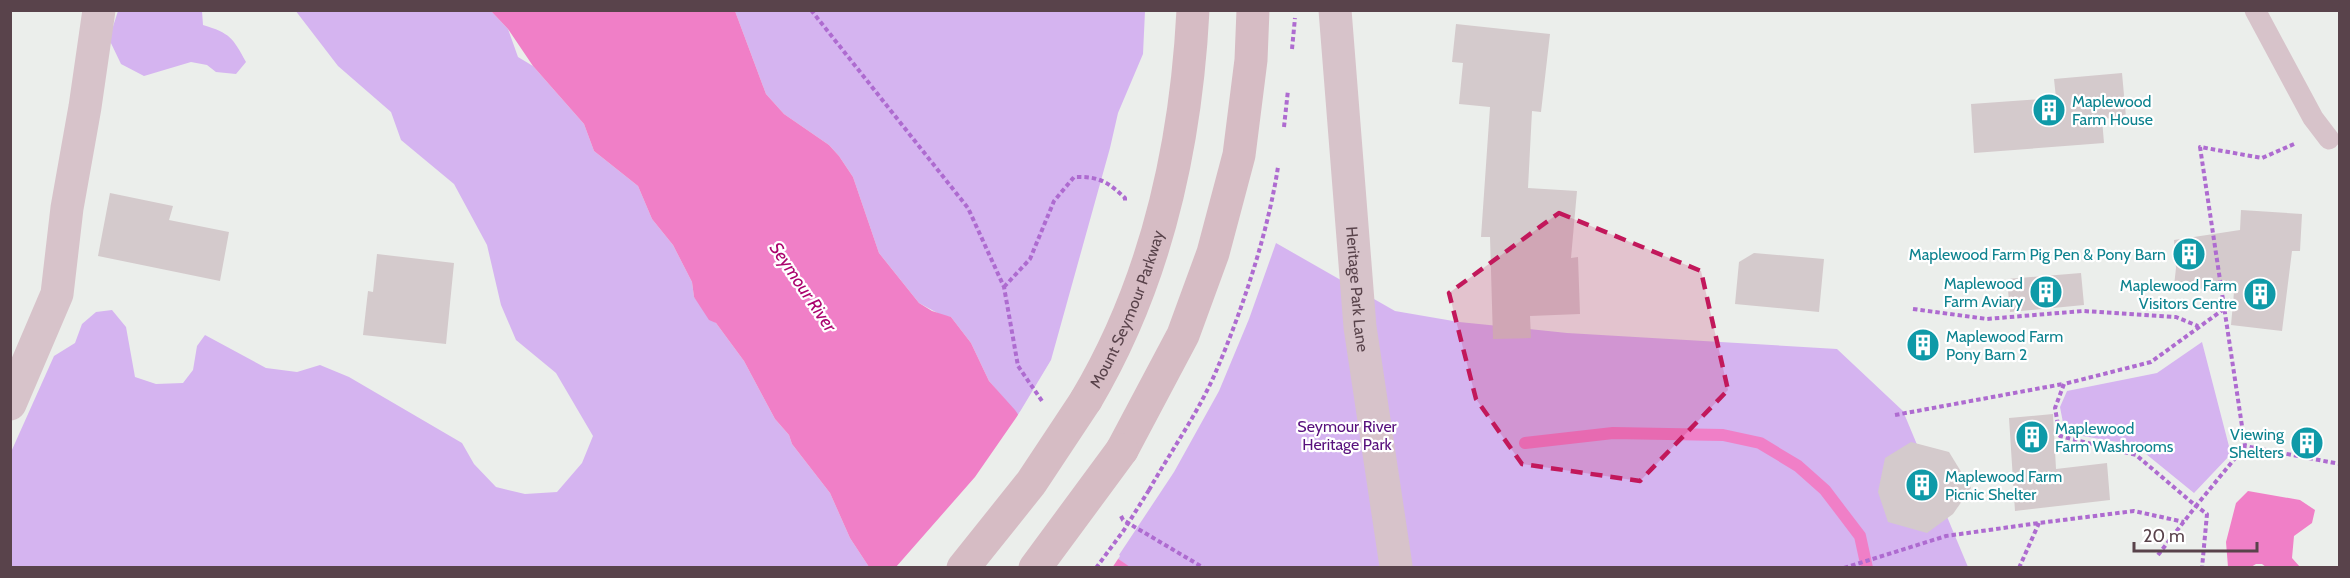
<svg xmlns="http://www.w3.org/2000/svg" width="2350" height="578" font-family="Cabin,sans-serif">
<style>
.green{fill:#d5b4f0}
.water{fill:#f07fc7}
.pier{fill:#ebeeeb}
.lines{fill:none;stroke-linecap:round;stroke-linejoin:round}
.stream{stroke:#f07fc7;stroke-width:12}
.building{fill:#d4cacc}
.path{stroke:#ae6bd0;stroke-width:4;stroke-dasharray:4.5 3;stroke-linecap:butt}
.service{stroke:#d7c3ca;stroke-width:21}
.minor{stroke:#d7c3ca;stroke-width:33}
.secondary{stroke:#d6bcc4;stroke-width:33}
.path-bridge{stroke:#ae6bd0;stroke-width:4;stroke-dasharray:4.5 3;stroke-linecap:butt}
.secondary-bridge{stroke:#d6bcc4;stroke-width:33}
.marked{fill:#c2185b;fill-opacity:0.2;stroke:#c2185b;stroke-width:4.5;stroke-dasharray:12 8;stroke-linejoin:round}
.labels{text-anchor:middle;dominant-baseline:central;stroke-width:4.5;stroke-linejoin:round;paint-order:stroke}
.culture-label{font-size:16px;fill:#0d838f;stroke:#fff;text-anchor:start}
.street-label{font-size:16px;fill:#59434b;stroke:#fff}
.park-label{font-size:16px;fill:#58117d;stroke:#fff}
.water-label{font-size:18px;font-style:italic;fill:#ab046e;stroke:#fff}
</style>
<rect width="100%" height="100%" fill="#ebeeeb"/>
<!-- green -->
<g class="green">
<polygon points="295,10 491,11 508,29 518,57 533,66 584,124 594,151 638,186 652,219 673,245 692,282 694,297 716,323 744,361 775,419 789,435 792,444 830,493 850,538 869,567 11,568 11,452 54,356 75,343 82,324 96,312 112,310 126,327 135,377 156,384 183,383 193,370 197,346 205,335 266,368 297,372 320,365 349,377 462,443 474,464 496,487 525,494 557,492 582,463 593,436 556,373 516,340 501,305 487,245 454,184 401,140 391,112 338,66"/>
<path d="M118,11h84l1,14c27,8 30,13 43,37l-10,12 -20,-2 -9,-7 -16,-3 -47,14 -23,-12 -12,-25z"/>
<polygon points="735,11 1145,11 1143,54 1118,113 1110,148 1051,360 1018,415 989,381 971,343 951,317 943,316 919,303 879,253 853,177 839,156 829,145 784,114 766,94"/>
<polygon points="1276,243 1395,311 1459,322 1567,333 1837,349 1903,411 1968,567 1130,568 1117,558 1174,472 1219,391 1249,319"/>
<polygon points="2202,342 2231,454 2194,493 2135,445 2065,433 2060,407 2067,391 2157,373"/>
</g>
<!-- water -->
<g class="water">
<polygon points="491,11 735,11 766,94 784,114 829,145 839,156 853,177 879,253 919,303 932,311 951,317 971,343 989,381 1015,410 1117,558 1130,567 869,567 850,538 830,493 792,444 789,435 775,419 744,361 716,323 709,320 694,297 692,282 673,245 652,219 638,186 594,151 584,124 533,66 508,29"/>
<polygon points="2248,491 2300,500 2315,510 2312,523 2294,536 2292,558 2300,567 2266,567 2262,564 2256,564 2251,567 2228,567 2226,542 2236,503"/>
</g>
<!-- pier -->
<polygon class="pier" points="1020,412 1120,556 1112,568 896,567 975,477"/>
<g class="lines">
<!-- stream -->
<polyline class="stream" points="1525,443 1613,433 1723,435 1760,443 1798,466 1825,490 1860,536 1867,568"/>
</g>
<!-- building -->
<g class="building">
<polygon points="1456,24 1550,34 1541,112 1532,111 1528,188 1577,191 1571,258 1578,257 1580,314 1530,316 1531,338 1493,339 1490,237 1481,237 1490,107 1459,104 1463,63 1452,62"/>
<polygon points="2122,73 2126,117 2102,119 2104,143 1974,153 1971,104 2056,98 2054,79"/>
<polygon points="110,193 173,206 169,220 229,232 220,281 98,256"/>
<polygon points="2241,210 2302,214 2300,251 2292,251 2282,331 2231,325 2234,292 2174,286 2176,268 2174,240 2240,230"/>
<polygon points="1754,253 1824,259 1819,312 1735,304 1739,262"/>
<polygon points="377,254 454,263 446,344 363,335 368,291 373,292"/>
<polygon points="2081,273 2084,305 2010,312 2007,279"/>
<polygon points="2053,414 2056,469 2107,463 2110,500 2015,511 2009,418"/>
<polygon points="1911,442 1949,452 1971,488 1953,514 1927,533 1888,522 1878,492 1885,458"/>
</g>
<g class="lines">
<!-- path -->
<g class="path">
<polyline points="811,10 968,208 1004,287 1018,366 1042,401"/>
<polyline points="1292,49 1295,18"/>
<polyline points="1284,127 1288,90"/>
<polyline points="2294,144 2262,158 2200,147 2245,446 2340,464"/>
<path d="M1004,287l26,-28 24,-58 20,-24c25,-1 34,5 51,21v5"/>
<polyline points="1913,309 1987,319 2083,311 2176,317 2198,326"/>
<polyline points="2224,309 2151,362 2064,384 2055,408 2060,436 2136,455 2196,506 2245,446"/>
<polyline points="1895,415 2063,384"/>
<path d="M1149,490c22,-39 51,-80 68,-121 26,-61 51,-137 61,-202"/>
<polyline points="1121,516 1123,520 1204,568"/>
<polyline points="2158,555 2196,506 2207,514 2202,568"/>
<polyline points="1844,568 1946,536 2039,523 2134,511 2184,522"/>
<polyline points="2019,568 2039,523"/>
</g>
<!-- service -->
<polyline class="service" points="2255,10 2313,118 2329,139"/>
<!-- minor -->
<g class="minor">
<path id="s1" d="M1335,10l25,317 36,239"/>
<polyline points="10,404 57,294 67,208 85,107 99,10"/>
</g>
<!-- secondary -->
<g class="secondary">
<path id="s2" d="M1086,400c70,-118 100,-253 107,-390"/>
<polyline points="1122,450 1183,335 1213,253 1239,155 1251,60 1253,10"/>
</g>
<!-- path-bridge -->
<polyline class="path-bridge" points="1096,568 1124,530 1149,490"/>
<!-- secondary-bridge -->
<g class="secondary-bridge">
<polyline points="963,568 1031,483 1086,400"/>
<polyline points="1035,568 1122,450"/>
</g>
</g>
<!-- marked area -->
<path class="marked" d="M1559,213l142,58 27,119 -88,91 -118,-17 -46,-65 -27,-106z"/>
<!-- icons -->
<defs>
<symbol id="building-disc" viewBox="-11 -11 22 22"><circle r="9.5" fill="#0f9aa8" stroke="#fff"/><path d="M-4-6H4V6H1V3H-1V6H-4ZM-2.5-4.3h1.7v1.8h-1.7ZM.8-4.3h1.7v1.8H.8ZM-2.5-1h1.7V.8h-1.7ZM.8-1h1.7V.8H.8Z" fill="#fff"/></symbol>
</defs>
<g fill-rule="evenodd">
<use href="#building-disc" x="2030" y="91" width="38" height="38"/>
<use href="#building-disc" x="2170" y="235" width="38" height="38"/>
<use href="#building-disc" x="2027" y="273" width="38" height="38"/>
<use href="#building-disc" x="2241" y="275" width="38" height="38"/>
<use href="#building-disc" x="1904" y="326" width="38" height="38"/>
<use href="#building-disc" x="2013" y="418" width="38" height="38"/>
<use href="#building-disc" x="2288" y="424" width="38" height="38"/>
<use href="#building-disc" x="1903" y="466" width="38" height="38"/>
</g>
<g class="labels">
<!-- culture labels -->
<g class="culture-label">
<text x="2072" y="101">Maplewood<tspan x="2072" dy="18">Farm House</tspan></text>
<text x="2166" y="254" text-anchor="end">Maplewood Farm Pig Pen &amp; Pony Barn</text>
<text x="2023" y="283" text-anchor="end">Maplewood<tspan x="2023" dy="18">Farm Aviary</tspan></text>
<text x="2237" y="285" text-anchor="end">Maplewood Farm<tspan x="2237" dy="18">Visitors Centre</tspan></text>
<text x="1946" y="336">Maplewood Farm<tspan x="1946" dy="18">Pony Barn 2</tspan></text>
<text x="2055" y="428">Maplewood<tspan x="2055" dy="18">Farm Washrooms</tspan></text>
<text x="2284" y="434" text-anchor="end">Viewing<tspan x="2284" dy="18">Shelters</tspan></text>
<text x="1945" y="476">Maplewood Farm<tspan x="1945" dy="18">Picnic Shelter</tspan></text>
</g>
<!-- street labels -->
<g class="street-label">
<text stroke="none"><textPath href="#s1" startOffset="280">Heritage Park Lane</textPath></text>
<text stroke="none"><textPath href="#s2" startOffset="100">Mount Seymour Parkway</textPath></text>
</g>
<!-- park labels -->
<g class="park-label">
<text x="1347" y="426">Seymour River<tspan x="1347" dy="18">Heritage Park</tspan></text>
</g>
<!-- water labels -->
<g class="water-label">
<text transform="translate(803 287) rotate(56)">Seymour River</text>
</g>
</g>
<!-- border -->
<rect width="2350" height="578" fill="none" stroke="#59434b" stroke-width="24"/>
<!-- scale -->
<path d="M2134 542v9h123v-9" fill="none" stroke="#59434b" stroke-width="3"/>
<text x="2143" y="542" font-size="18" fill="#59434b" stroke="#ffffff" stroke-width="4.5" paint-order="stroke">20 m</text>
</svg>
